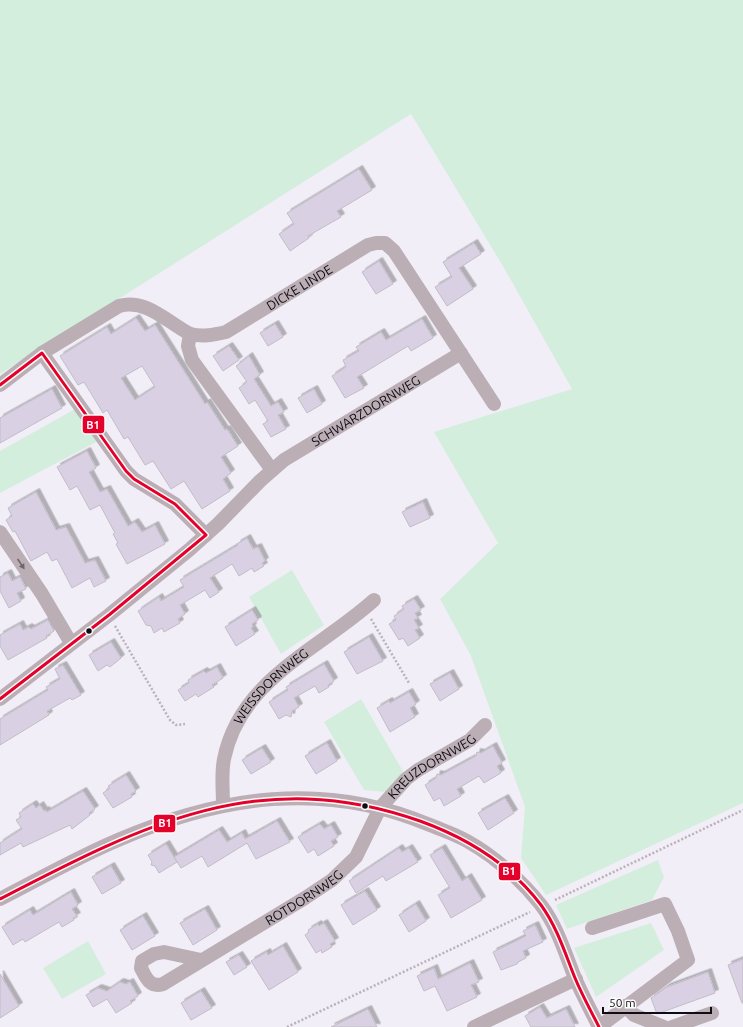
<svg xmlns="http://www.w3.org/2000/svg" width="743" height="1027" font-family="Ubuntu,sans-serif">
<style>
.green{fill:#d4eede}
.building{fill:#d9d1e3;stroke:#c1bcc6;fill-rule:evenodd;filter:url(#shadow)}
.lines{fill:none;stroke-linecap:round;stroke-linejoin:round}
.path{stroke:#bbb2b7;stroke-width:2.5;stroke-dasharray:2 2;stroke-linecap:butt}
.minor{stroke:#bbafb5;stroke-width:14}
.bus-1-casing{stroke:#fbfbfb;stroke-width:6}
.bus-1{stroke:#e4002b;stroke-width:3}
.oneway{fill:#6e666d}
.bus-dot{fill:#100c15;stroke:#fbfbfb;stroke-width:1.5}
.labels{text-anchor:middle;dominant-baseline:central;stroke-width:3;stroke-linejoin:round;paint-order:stroke}
.street-label{font-size:13px;fill:#100c15;stroke:#fbfbfb}
.line-badge{stroke:#fbfbfb;stroke-width:1.5}
.badge-label{font-size:11px;text-anchor:middle;font-weight:bold;fill:#fff}
</style>
<defs>
<filter id="shadow"><feDropShadow dx="3.5" dy="-3.5" stdDeviation="0" flood-color="#0004"/></filter>
</defs>
<rect width="100%" height="100%" fill="#f2eef7"/>
<!-- green -->
<g class="green">
<polygon points="0,0 743,0 743,803 546,895 521,858 525,807 471,656 440,599 498,543 434,432 572,389 504,268 411,114 0,374"/>
<polygon points="75,409 98,441 0,493 0,451"/>
<polygon points="292,570 324,625 281,654 249,597"/>
<polygon points="361,699 404,773 386,792 364,790 324,722"/>
<polygon points="658,860 664,877 652,900 567,929 556,905"/>
<polygon points="651,923 664,950 596,997 574,948"/>
<polygon points="88,941 106,974 62,999 43,968"/>
</g>
<!-- building -->
<g class="building">
<polygon points="359,169 372,190 337,211 341,217 308,236 309,238 290,251 279,234 294,224 287,213"/>
<polygon points="474,243 481,254 459,268 473,289 447,306 435,287 452,277 443,262"/>
<polygon points="379,261 393,284 376,294 362,272"/>
<path d="M136,318l9,13 10,-6 50,79 2,-2 18,28 2,-1 11,17 -17,11 10,16 -8,6 7,12 -28,18 -18,-28 -13,8 -18,-28 -8,4 -17,-28 -4,2 -17,-29 -4,3 -19,-31 -6,3 -18,-29 47,-29 4,7zM142,366l13,21 -20,13 -14,-22z"/>
<polygon points="422,319 433,338 411,351 408,346 357,377 364,388 345,398 332,376 346,367 343,360 359,351 356,347 381,332 386,340"/>
<polygon points="275,324 283,337 268,346 260,333"/>
<polygon points="229,346 239,360 223,371 213,356"/>
<polygon points="249,356 260,375 254,379 271,406 278,402 284,412 278,415 286,429 271,437 263,424 268,421 255,400 249,404 239,388 247,382 236,366"/>
<polygon points="52,389 62,408 0,443 0,418"/>
<polygon points="314,389 322,404 307,413 298,398"/>
<polygon points="87,451 96,468 89,472 100,492 107,489 128,526 135,522 142,532 155,525 165,544 127,564 116,544 118,543 113,534 115,533 100,505 90,510 77,486 70,490 57,467"/>
<polygon points="36,492 56,530 66,527 85,563 95,560 106,581 94,587 90,578 72,588 57,559 52,561 47,552 31,561 15,531 13,532 6,520 12,516 8,508"/>
<polygon points="423,502 430,518 410,527 402,512"/>
<polygon points="247,538 253,549 258,547 265,561 262,563 264,566 254,572 252,568 239,576 232,564 210,578 219,592 210,598 205,590 180,605 185,614 178,619 180,623 164,632 162,628 154,633 151,626 146,625 138,611 159,597 161,601 184,587 180,580 238,545 237,544"/>
<polygon points="8,573 12,581 20,577 26,589 17,593 21,601 9,608 0,591 0,577"/>
<polygon points="414,599 421,610 415,613 418,618 414,620 419,628 415,630 420,638 408,646 403,638 399,640 389,624 396,620 394,616 404,609 402,606"/>
<polygon points="252,610 258,620 252,624 253,627 251,628 255,634 236,646 225,627"/>
<polygon points="48,620 54,631 46,636 47,638 8,660 0,646 0,635 20,624 23,630 29,627 31,629"/>
<polygon points="369,637 383,661 357,674 344,652"/>
<polygon points="111,642 121,658 110,667 107,665 98,671 89,655"/>
<polygon points="324,664 334,681 328,685 329,687 319,693 315,686 294,698 299,707 292,711 291,717 286,715 279,719 269,702 288,690 286,687"/>
<polygon points="63,665 81,695 72,700 70,698 47,711 49,715 0,745 0,719 48,690 46,687 60,679 55,669"/>
<polygon points="217,667 223,678 212,685 214,687 198,697 196,694 185,701 178,690 189,683 188,680 204,671 206,673"/>
<polygon points="450,673 459,689 440,701 430,684"/>
<polygon points="409,692 416,704 410,708 415,717 390,732 377,708 389,701 390,703"/>
<polygon points="327,743 337,761 316,774 305,756"/>
<polygon points="493,746 502,763 497,766 501,773 484,783 479,776 457,789 461,796 444,806 440,798 434,801 425,785 436,778 437,774 441,775 476,756 477,752 481,753"/>
<polygon points="262,748 271,762 251,774 242,760"/>
<polygon points="126,775 136,791 131,794 132,797 113,808 103,793 110,788 108,786"/>
<polygon points="83,791 95,809 89,813 90,815 72,829 70,825 23,847 21,843 0,855 0,843 22,829 16,820 21,817 19,813 33,804 36,808 40,805 44,811 46,810 47,812"/>
<polygon points="505,798 514,813 488,830 478,813"/>
<polygon points="277,821 290,842 256,859 247,843 208,867 202,856 181,868 174,857 219,830 227,842 242,833 245,839"/>
<polygon points="320,824 324,829 331,825 338,837 331,841 334,846 318,856 314,849 308,853 298,837"/>
<polygon points="166,844 177,862 159,873 155,866 151,865 152,862 148,855"/>
<polygon points="399,848 402,852 409,848 418,862 386,881 383,876 356,893 349,881"/>
<polygon points="442,848 462,881 468,877 482,900 451,918 438,895 450,888 430,855"/>
<polygon points="111,866 121,883 102,894 92,877"/>
<polygon points="365,891 377,910 353,925 341,905"/>
<polygon points="71,892 78,905 72,909 77,916 73,918 74,920 62,927 59,922 25,942 23,939 13,945 2,927 30,910 33,915"/>
<polygon points="416,904 426,921 409,932 399,915"/>
<polygon points="205,909 217,930 193,945 180,923"/>
<polygon points="143,916 155,936 132,950 120,930"/>
<polygon points="324,923 335,941 330,944 332,947 322,953 321,950 316,953 305,935 309,932 308,930 318,924 319,926"/>
<polygon points="535,925 543,942 523,951 526,958 518,962 517,964 501,970 493,952 526,936 523,931"/>
<polygon points="283,946 298,972 269,990 251,961 267,952 268,955"/>
<polygon points="239,955 247,967 234,975 226,962"/>
<polygon points="743,959 743,1003 742,1003 728,965"/>
<polygon points="470,963 479,982 471,985 477,997 447,1011 435,986 424,991 417,976 434,968 438,979"/>
<polygon points="708,972 715,993 657,1014 651,998 667,987"/>
<polygon points="0,974 19,1006 0,1018"/>
<polygon points="120,982 126,984 130,982 138,996 130,1001 132,1003 116,1013 107,999 93,1007 86,995 98,988 107,991"/>
<polygon points="201,991 212,1008 191,1020 181,1003"/>
<polygon points="540,1007 547,1018 566,1009 575,1027 531,1027 525,1016"/>
<polygon points="368,1009 377,1027 331,1027"/>
</g>
<g class="lines">
<!-- path -->
<g class="path">
<polyline points="371,619 409,683"/>
<polyline points="115,626 170,720 176,725 185,724"/>
<polyline points="555,900 743,810"/>
<polyline points="287,1027 530,912"/>
</g>
<!-- minor -->
<g class="minor">
<polyline points="190,334 188,346 192,360 272,470"/>
<polyline points="42,353 126,471 134,479 175,504 206,535"/>
<path id="s1" d="M0,385l42,-32 77,-47c27,-8 48,16 71,28 13,3 23,1 36,-2l142,-87 8,-2h9l9,8 100,153"/>
<polyline points="0,532 42,594 71,643"/>
<path id="s2" d="M0,699l109,-84 80,-65 29,-26 42,-43 24,-21 177,-107"/>
<path id="s3" d="M223,805c0,-16 -2,-31 1,-46 16,-80 96,-110 150,-159"/>
<path d="M0,899c39,-20 78,-42 118,-59 102,-44 206,-60 312,-15 12,5 25,9 37,16 27,15 54,39 74,64 16,21 24,48 34,73 7,16 16,33 24,49"/>
<polyline points="592,928 665,904 678,931 688,960 599,1027"/>
<path id="s4" d="M201,960l-37,-8 -10,2 -12,7 -1,7c5,10 9,20 22,16l142,-86 27,-18 24,-23 24,-49 26,-29 12,-9 52,-30 15,-15"/>
<polyline points="625,1006 634,1015 664,1027"/>
<polyline points="474,1027 576,979"/>
<polyline points="672,1027 712,1013"/>
</g>
<defs>
<g id="bus-1">
<polyline points="0,385 42,353 126,471 134,479 175,504 206,535 109,615 0,699"/>
<path d="M0,899c141,-73 259,-135 420,-78 47,17 90,43 121,84 16,22 24,48 34,73 7,17 16,33 24,49"/>
</g>
</defs>
<!-- bus-1 casing -->
<use href="#bus-1" class="bus-1-casing"/>
<!-- bus-1 -->
<use href="#bus-1" class="bus-1"/>
</g>
<!-- one-way arrows -->
<defs><path id="oneway-solid" d="M-6-.8H1V-3.2L6.5 0L1 3.2V.8H-6Z"/></defs>
<use class="oneway" href="#oneway-solid" transform="translate(21 564) rotate(56)"/>
<!-- markers -->
<g class="bus-dot">
<circle cx="89" cy="631" r="3.5"/>
<circle cx="365" cy="806" r="3.5"/>
</g>
<g class="labels">
<!-- street labels -->
<g class="street-label">
<text stroke="none"><textPath href="#s1" startOffset="344">DICKE LINDE</textPath></text>
<text stroke="none"><textPath href="#s2" startOffset="467">SCHWARZDORNWEG</textPath></text>
<text stroke="none"><textPath href="#s3" startOffset="135">WEISSDORNWEG</textPath></text>
<text stroke="none"><textPath href="#s4" startOffset="453">KREUZDORNWEG</textPath></text>
<text stroke="none"><textPath href="#s4" startOffset="265">ROTDORNWEG</textPath></text>
</g>
</g>
<g class="line-badge">
<rect x="82" y="415" width="23" height="19" rx="4" fill="#e4002b"/>
<rect x="153" y="814" width="23" height="19" rx="4" fill="#e4002b"/>
<rect x="498" y="862" width="23" height="19" rx="4" fill="#e4002b"/>
</g>
<g class="badge-label">
<text x="93" y="429">B1</text>
<text x="165" y="827">B1</text>
<text x="509" y="875">B1</text>
</g>
<!-- scale -->
<path d="M603 1007v6h108v-6" fill="none" stroke="#100c15" stroke-width="2"/>
<text x="609" y="1007" font-size="12" fill="#100c15" stroke="#fbfbfb" stroke-width="3" paint-order="stroke">50 m</text>
</svg>
